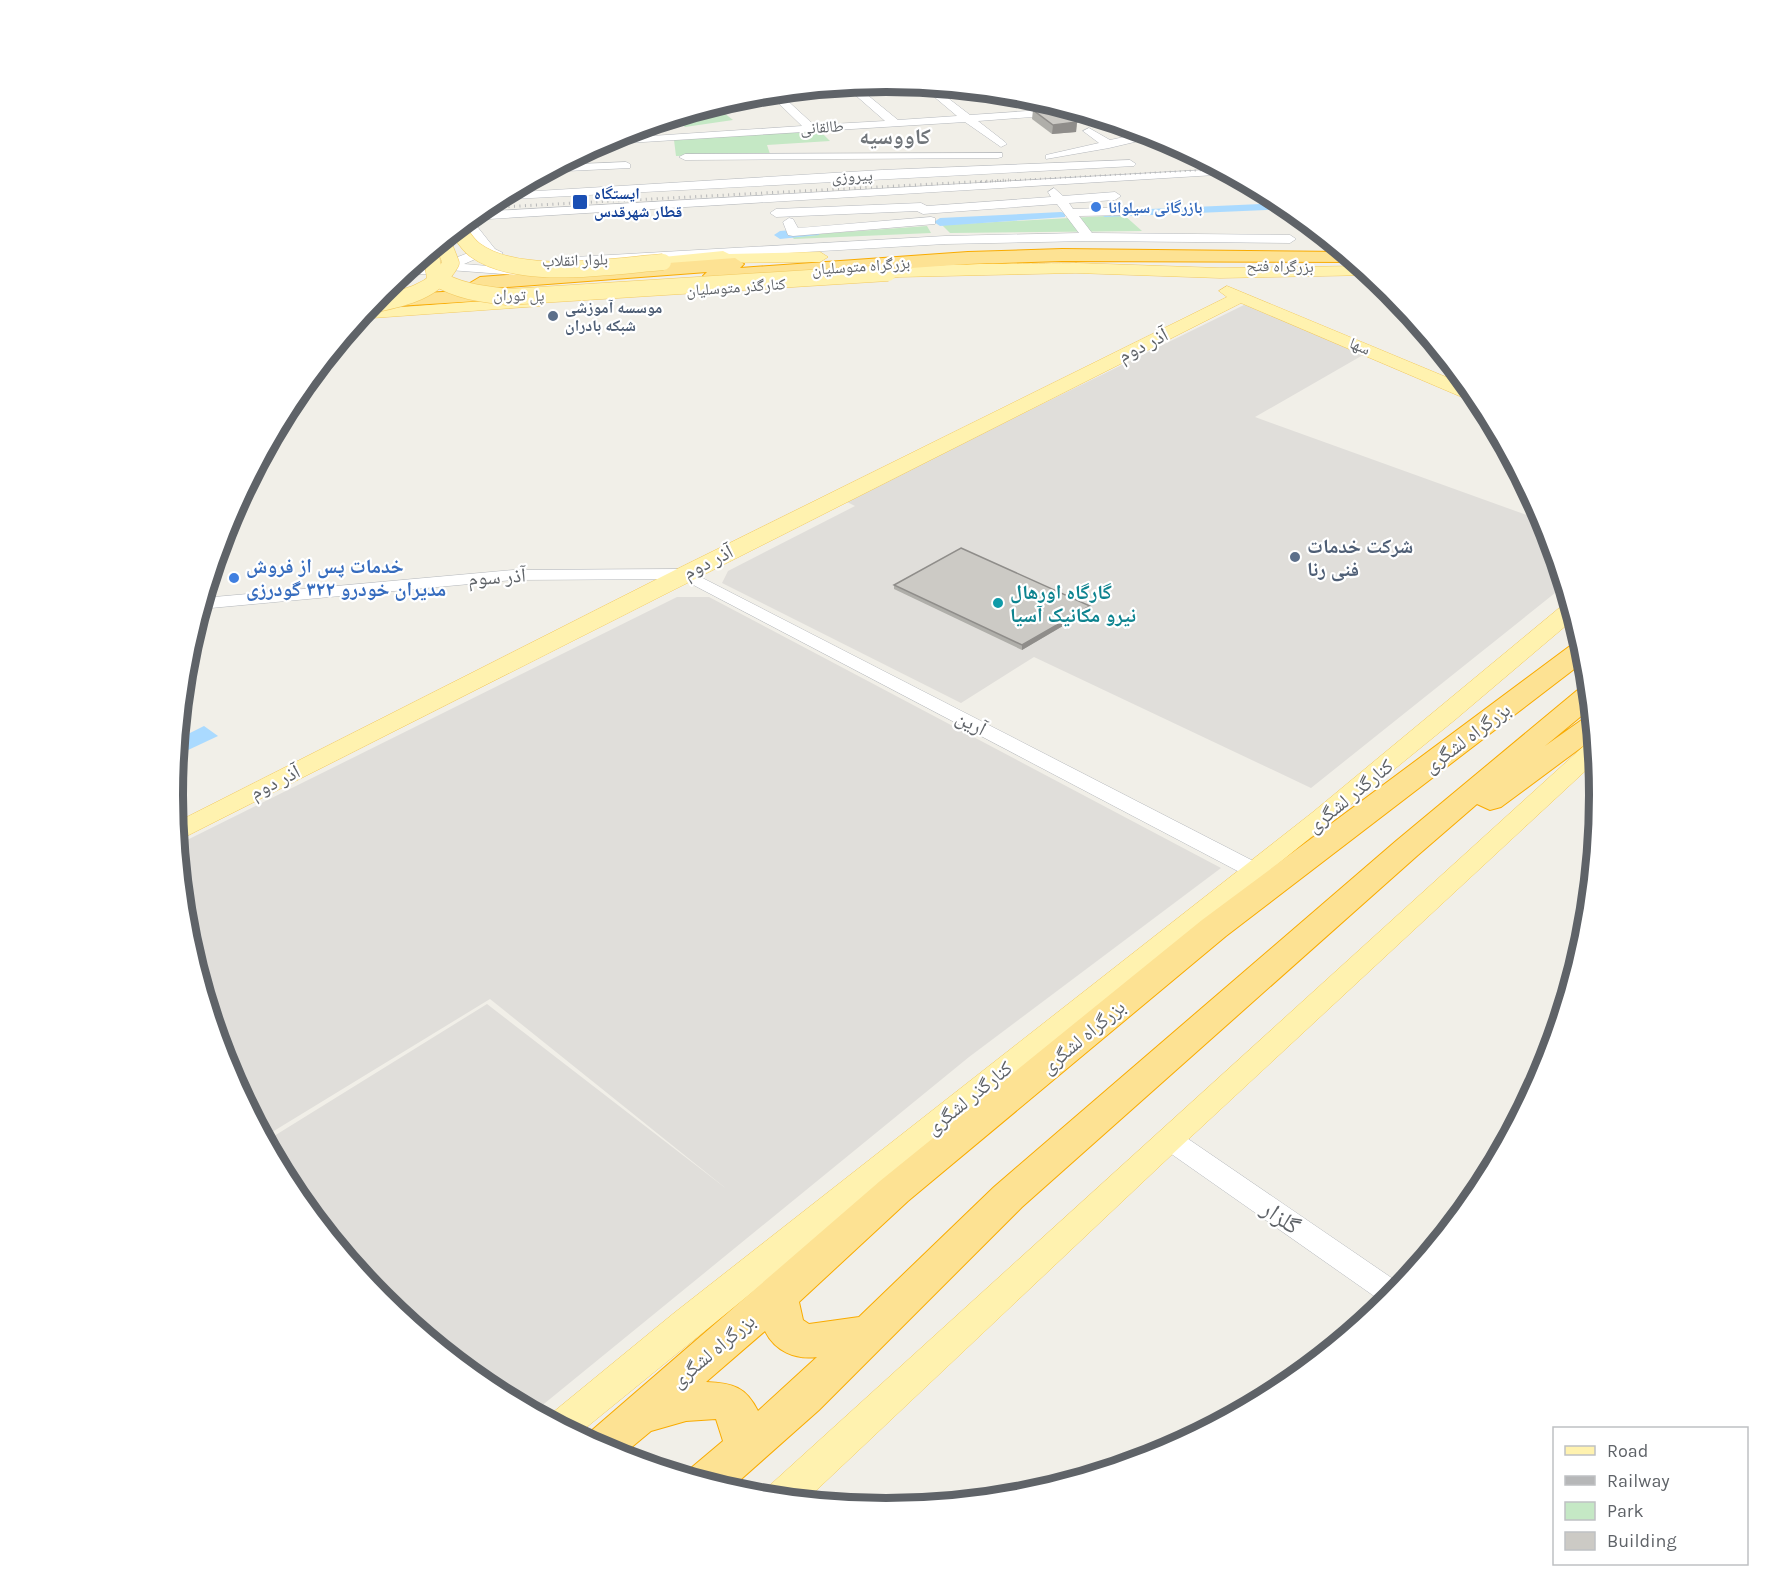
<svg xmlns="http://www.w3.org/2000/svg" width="1772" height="1589" font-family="Karla,'Noto Naskh Arabic',sans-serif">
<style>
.industrial{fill:#e0deda}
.green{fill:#c5e8c5}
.water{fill:#aadaff}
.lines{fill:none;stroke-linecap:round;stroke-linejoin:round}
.canal{fill:#aadaff;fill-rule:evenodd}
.minor-casing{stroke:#b5b8bc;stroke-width:1}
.major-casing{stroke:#f2c960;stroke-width:1}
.highway-casing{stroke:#f9ab00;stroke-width:2}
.minor{fill:#fff;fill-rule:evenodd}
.major{fill:#fff2af;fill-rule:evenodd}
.highway{fill:#fde293;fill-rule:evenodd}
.rail-far1{stroke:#b6b7b8;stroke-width:2;stroke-dasharray:1 4;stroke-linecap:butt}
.rail{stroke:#b6b7b8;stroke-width:3;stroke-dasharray:1 4.5;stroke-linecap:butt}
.major-bridge-casing{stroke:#f2c960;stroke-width:17;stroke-linecap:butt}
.major-bridge{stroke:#fff2af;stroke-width:16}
.wall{fill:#afaea9}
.shaded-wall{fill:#8f8d8a}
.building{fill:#cccac5;stroke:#8f8d8a;stroke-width:1.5}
.transit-dot{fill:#1a4fb4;stroke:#fff;stroke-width:2}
.shop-dot{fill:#3f7fe0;stroke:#fff;stroke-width:2}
.service-dot{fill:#5c6f8a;stroke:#fff;stroke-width:2}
.culture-dot{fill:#0f9aa8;stroke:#fff;stroke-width:2}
.labels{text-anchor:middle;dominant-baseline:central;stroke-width:4.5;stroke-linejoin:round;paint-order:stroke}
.far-street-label{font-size:16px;fill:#5f6368;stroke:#fff}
.far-transit-label{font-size:16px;font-weight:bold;fill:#164399;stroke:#fff;text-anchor:start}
.far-shop-label{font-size:16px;font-weight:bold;fill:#366cbe;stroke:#fff;text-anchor:start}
.far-service-label{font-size:16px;font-weight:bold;fill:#4e5e75;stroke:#fff;text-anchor:start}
.street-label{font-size:20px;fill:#5f6368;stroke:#fff}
.service-label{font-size:20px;font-weight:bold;fill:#4e5e75;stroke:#fff;text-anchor:start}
.shop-label{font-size:20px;font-weight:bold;fill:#366cbe;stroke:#fff;text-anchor:start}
.culture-label{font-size:20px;font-weight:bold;fill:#0d838f;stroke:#fff;text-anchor:start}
.far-district-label{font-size:22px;font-weight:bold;fill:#70757a;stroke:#fff}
.near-street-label{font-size:24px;fill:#5f6368;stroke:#fff}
.rim{fill:none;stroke:#5f6368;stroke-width:8}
</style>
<rect width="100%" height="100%" fill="#f1efe8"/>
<!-- industrial -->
<g class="industrial">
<polygon points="1248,303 1363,355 1255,417 1546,522 1565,585 1311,788 1034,657 961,703 722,583 728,571 855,506 845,501"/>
<polygon points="677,597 709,597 1221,868 969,1057 534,1412 489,1388 381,1299 293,1191 266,1141 487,1004 728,1190 490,999 264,1137 227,1067 186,933 177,845"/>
</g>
<!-- green -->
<g class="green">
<polygon points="714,105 733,120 685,127 674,117"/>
<polygon points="819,130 830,141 767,145 770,154 676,156 674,140"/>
<polygon points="1124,215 1142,231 950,233 942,225"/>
<polygon points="927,226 931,233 794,239 791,236"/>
</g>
<!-- water -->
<polygon class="water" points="204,726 218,736 186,751 177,745 178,739"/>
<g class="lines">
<!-- canal -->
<g class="canal">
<polygon points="1284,203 1292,209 1105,217 1099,214 1105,211"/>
<polygon points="1061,212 1065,213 1065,217 940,226 934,222 940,218"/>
<polygon points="815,228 819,229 819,235 780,239 774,235 780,231"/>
</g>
<defs>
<g id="minor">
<polygon points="854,84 898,120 957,116 919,84 931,85 970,115 1070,108 1084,113 978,121 1005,142 1007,144 1001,147 965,122 595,145 606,139 802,126 768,93 778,92 814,125 885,121 853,93 795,99 790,96 795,93 846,88 844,85"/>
<polygon points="1089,128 1110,140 1148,132 1160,136 1109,148 1046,159 1046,155 1099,143 1083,131"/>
<polygon points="1172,142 1181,147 1166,150 1160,147"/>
<polygon points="1002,153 1002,157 998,158 685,160 679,157 685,154"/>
<polygon points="1130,160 1136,164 1134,166 493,200 505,193 882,170"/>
<polygon points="626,162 630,164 630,168 545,172 557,165"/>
<polygon points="1222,169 1232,174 472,220 495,249 503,253 496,257 480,257 464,264 537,270 544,274 542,277 449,270 429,274 401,274 409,267 437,265 481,248 462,224 477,212"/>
<polygon points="1054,188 1063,196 1115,192 1121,196 1115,200 1069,203 1073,209 1127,207 1133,211 1127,215 1079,216 1092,233 1290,235 1296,239 1290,243 1088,241 945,244 557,266 550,262 557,258 945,236 1079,233 1057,204 923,214 917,211 776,217 770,213 776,209 921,203 927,206 1051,197 1048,192"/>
<polygon points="931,217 935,218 935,224 793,236 788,235 783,222 789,218 793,219 798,228"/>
<polygon points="685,569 1265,867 1268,872 1265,877 1249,877 682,579 513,580 200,609 203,598 513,570"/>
<polygon points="1169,1129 1178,1132 1402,1285 1384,1303 1160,1146 1156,1139 1160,1132"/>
</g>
<g id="major">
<polygon points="723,251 729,254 820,252 828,257 820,262 702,263 663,267 655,262 663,257"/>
<path d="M1076,263l144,5 142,-2 10,9 -152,3 -144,-5 -177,4 -37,5 -8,-5c12,-15 192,-13 222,-14z"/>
<polygon points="1227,286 1470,387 1481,402 1471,401 1241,303 177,841 175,823 677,569 1227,297 1219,291"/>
<polygon points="535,297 541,298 543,302 541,306 358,319 365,310"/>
<polygon points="1570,603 1575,618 1456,719 577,1435 546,1418 674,1313 1313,812 1564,604"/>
<polygon points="1594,742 1596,761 1180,1147 806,1500 764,1496 769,1486 1586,744"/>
</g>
<g id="highway">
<polygon points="1062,249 1345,252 1357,262 1062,261 968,264 713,282 703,276 707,272 480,289 470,283 480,277 735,258 744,264 740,268 968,252"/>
<polygon points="504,289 511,291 514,295 511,299 381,307 372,302 381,295"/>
<path d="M1582,642l4,18 -360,276 -318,265 -109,101 4,18 6,4 50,-7 135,-130 402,-346 184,-153 9,-2 2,22 -46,38 38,-27 9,-2 2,21 -93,69 -11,3 -13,-6 -59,51 -396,352 -203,203 -89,79 -43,-13 4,-8 32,-27 -7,-22 -30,2 -35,10 -30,25 -38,-18 297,-257 322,-261 372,-277zM765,1331c10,20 30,29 52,26l-59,54c-12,-24 -25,-28 -52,-29z"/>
</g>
</defs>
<!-- minor casing -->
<use href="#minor" class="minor-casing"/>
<!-- major casing -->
<use href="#major" class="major-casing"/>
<!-- highway casing -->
<use href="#highway" class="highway-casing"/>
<!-- minor -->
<use href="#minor" class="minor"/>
<!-- major -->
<use href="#major" class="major"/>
<!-- highway -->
<use href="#highway" class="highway"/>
<!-- rail-far1 -->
<polyline class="rail-far1" points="980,182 1222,169"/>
<!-- rail -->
<polyline class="rail" points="481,208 1009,180"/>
<defs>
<g id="major-bridge">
<path d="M457,228c5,7 10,16 18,22 43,32 137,16 188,12"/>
<path d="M430,250l5,27c22,14 46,17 72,20l381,-24"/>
<path d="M368,306c32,-7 66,-12 83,-43l-9,-23"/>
</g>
</defs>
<!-- major-bridge casing -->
<use href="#major-bridge" class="major-bridge-casing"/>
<!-- major-bridge -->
<use href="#major-bridge" class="major-bridge"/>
</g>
<!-- wall -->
<g class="wall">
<polygon points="1033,110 1077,122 1076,132 1052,134 1032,119"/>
<polygon points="517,187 517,190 510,190"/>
<polygon points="894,585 1090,606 1090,610 1022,650 894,589"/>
</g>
<!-- shaded-wall -->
<g class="shaded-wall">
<polygon points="1077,122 1076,132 1052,134 1053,125"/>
<polygon points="1090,606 1090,610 1022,650 1022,645"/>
</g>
<!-- building -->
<g class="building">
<polygon points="1062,108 1077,122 1053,125 1033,110"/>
<polygon points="961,548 1090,606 1022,645 894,585"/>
</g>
<!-- markers -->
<rect class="transit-dot" x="572" y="194" width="16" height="16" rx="3"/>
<g class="shop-dot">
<circle cx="1096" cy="207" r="6"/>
<circle cx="234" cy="578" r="6"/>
</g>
<g class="service-dot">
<circle cx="553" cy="316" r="6"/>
<circle cx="1295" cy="557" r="6"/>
</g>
<circle class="culture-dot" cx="998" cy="603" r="6"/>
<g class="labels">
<!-- far-street labels -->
<g class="far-street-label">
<text transform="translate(822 127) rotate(-4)">طالقانی</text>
<text transform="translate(852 176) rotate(-3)">پیروزی</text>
<text transform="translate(575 260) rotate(-2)">بلوار انقلاب</text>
<text transform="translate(861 266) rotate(-4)">بزرگراه متوسلیان</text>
<text transform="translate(1280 266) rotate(1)">بزرگراه فتح</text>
<text transform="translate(736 287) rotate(-4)">کنارگذر متوسلیان</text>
<text transform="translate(519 295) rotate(1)">پل توران</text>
<text transform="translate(1360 346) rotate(23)">سها</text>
</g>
<!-- far-transit labels -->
<g class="far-transit-label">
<text x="594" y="193">ایستگاه<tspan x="594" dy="18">قطار شهرقدس</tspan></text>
</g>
<!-- far-shop labels -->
<g class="far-shop-label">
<text x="1108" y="207">بازرگانی سیلوانا</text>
</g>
<!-- far-service labels -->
<g class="far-service-label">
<text x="565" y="307">موسسه آموزشی<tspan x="565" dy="18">شبکه بادران</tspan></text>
</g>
<!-- street labels -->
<g class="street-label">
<text transform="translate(1143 345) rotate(-27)">آذر دوم</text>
<text transform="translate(708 562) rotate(-27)">آذر دوم</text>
<text transform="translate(497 577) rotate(-4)">آذر سوم</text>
<text transform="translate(971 723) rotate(28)">آرین</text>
<text transform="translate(1467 738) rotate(-37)">بزرگراه لشگری</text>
<text transform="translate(275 782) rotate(-27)">آذر دوم</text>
<text transform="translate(1350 796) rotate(-39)">کنارگذر لشگری</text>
<text transform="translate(1083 1037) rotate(-40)">بزرگراه لشگری</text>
<text transform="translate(969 1098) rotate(-39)">کنارگذر لشگری</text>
<text transform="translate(713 1351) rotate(-40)">بزرگراه لشگری</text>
</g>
<!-- service labels -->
<g class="service-label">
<text x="1307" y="546">شرکت خدمات<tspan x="1307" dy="23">فنی رنا</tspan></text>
</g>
<!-- shop labels -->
<g class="shop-label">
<text x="246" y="566">خدمات پس از فروش<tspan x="246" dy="23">مدیران خودرو ۳۲۲ گودرزی</tspan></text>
</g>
<!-- culture labels -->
<g class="culture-label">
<text x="1010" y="592">گارگاه اورهال<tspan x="1010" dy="23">نیرو مکانیک آسیا</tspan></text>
</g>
<!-- far-district labels -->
<g class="far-district-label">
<text x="895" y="137">کاووسیه</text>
</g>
<!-- near-street labels -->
<g class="near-street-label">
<text transform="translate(1281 1217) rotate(35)">گلزار</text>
</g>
</g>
<!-- crop -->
<path d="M0 0H1772V1589H0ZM183 795a703 703 0 1 1 1406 0a703 703 0 1 1-1406 0Z" fill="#fff" fill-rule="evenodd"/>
<path class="rim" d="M183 795a703 703 0 1 1 1406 0a703 703 0 1 1-1406 0Z"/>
<!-- legend -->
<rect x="1553" y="1427" width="195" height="138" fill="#ffffff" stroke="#bfc1c3" stroke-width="1.5"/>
<rect x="1565" y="1446" width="30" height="9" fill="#fff2af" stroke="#bfc1c3" stroke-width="1.5"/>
<text x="1607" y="1457" font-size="18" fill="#5f6368">Road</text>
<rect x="1565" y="1476" width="30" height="9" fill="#b6b7b8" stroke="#bfc1c3" stroke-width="1.5"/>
<text x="1607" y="1487" font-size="18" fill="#5f6368">Railway</text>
<rect x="1565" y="1502" width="30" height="18" fill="#c5e8c5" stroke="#bfc1c3" stroke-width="1.5"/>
<text x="1607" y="1517" font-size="18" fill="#5f6368">Park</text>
<rect x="1565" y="1532" width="30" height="18" fill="#cccac5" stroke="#bfc1c3" stroke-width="1.5"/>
<text x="1607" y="1547" font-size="18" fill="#5f6368">Building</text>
</svg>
